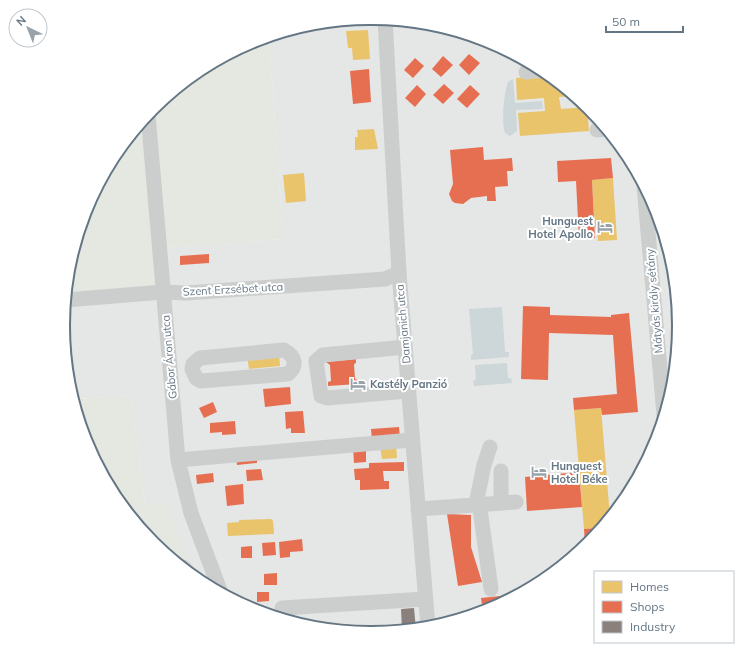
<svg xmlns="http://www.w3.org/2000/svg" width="742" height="651" font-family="Mulish,sans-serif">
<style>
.built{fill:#e5e6e6}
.green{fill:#e4e8e1}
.water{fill:#cdd6d8}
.homes{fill:#e9c46a}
.shops{fill:#e76f51}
.industry{fill:#8a817c}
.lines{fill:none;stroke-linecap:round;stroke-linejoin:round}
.minor{stroke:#cccece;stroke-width:15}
.labels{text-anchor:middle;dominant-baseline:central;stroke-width:4;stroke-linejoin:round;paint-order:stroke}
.poi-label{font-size:11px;font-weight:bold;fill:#647684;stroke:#fff;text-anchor:start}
.street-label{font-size:11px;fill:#647684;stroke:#fff}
.rim{fill:none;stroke:#647684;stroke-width:2}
</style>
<rect width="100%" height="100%" fill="#f5f5f3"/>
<!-- built -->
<polygon class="built" points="371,18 431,24 489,41 542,70 589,108 627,155 655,208 673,266 678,326 673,386 655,443 627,497 588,543 542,581 488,610 431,627 371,633 311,627 253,610 200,581 191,573 145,503 131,396 74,399 69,385 64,325 66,301 169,248 283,239 269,37 311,24"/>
<!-- green -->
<g class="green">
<path d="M269,37l14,202 -114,9 3,46 -106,7c1,-12 1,-25 4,-37 11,-47 31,-92 62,-130l18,-1 -1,-20 51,-43 54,-29z"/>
<polygon points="131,396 145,503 167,504 191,573 153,543 115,496 87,443 74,399"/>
</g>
<!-- water -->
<g class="water">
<path d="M513,79l2,24 27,-2 1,8 -27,1 1,21 -7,5 -5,-3c-4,-11 -1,-39 3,-51z"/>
<polygon points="502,307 505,352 509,352 509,357 471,360 471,355 473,354 469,309"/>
<polygon points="507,363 508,378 511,378 512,383 474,386 473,381 476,380 475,365"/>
</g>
<!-- homes -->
<g class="homes">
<polygon points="368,30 370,59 353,60 352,48 348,48 346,31"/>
<polygon points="549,75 573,96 559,97 561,109 587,107 589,131 520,136 518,113 545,111 544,98 517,100 516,78"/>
<polygon points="374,129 378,149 355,150 355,137 358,137 357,130"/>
<polygon points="304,173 306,201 286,203 283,175"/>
<polygon points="613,178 617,240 598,241 597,227 595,228 592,180"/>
<polygon points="279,353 280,366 249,369 247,356"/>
<polygon points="601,408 610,517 601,528 584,529 574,410"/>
<polygon points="396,444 397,458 382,459 380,446"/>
<polygon points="271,519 273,521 274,534 228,536 227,523 239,522 239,520"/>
</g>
<!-- shops -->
<g class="shops">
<polygon points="469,54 480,63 469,75 459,65"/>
<polygon points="443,56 453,65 441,77 432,69"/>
<polygon points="415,58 424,66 413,78 404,70"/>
<polygon points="369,69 371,102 353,104 350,71"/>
<polygon points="444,84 454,93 443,104 433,95"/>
<polygon points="417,85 426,94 415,107 405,98"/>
<polygon points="470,85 480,94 467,108 457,99"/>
<polygon points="483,147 484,160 512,158 513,171 507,171 508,186 495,187 496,201 487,201 487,196 471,198 463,204 455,203 452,201 449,194 453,184 450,150"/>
<polygon points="611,158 613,178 592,180 595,238 579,239 576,181 558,182 557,161"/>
<polygon points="209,254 209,263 180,265 180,256"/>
<polygon points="523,306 550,307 550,315 611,317 611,315 629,313 638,412 602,415 601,408 574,410 573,398 617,394 613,335 549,333 548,380 521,379"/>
<polygon points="356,359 356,363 354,364 355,379 358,380 358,384 328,386 328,382 331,381 330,365 326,362"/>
<polygon points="290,387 291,404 265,407 263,389"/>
<polygon points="213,402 217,412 204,418 199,408"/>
<polygon points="303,411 305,433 291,433 291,428 286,429 285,412"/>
<polygon points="235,421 236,434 222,435 222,432 210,433 210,423"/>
<polygon points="399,427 400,438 372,440 371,429"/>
<polygon points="353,447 366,447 366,462 354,463"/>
<polygon points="257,454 257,463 237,465 236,456"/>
<polygon points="404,462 404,471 383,471 384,481 389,481 389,489 360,490 360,480 355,480 354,469 369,468 369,463"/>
<polygon points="261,469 263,480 247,481 246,470"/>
<polygon points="579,472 582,507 527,511 525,477"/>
<polygon points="213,473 214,482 197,484 196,475"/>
<polygon points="243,484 244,504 227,506 225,486"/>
<polygon points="447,514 471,515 471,547 482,582 458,586"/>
<polygon points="601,528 588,543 585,546 584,529"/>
<polygon points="302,539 303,551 290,552 290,557 280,558 279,542"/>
<polygon points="275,542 276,555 263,556 262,543"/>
<polygon points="252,546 252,558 241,558 241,547"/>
<polygon points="277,573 277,585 264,585 264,574"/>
<polygon points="257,592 269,592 269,601 257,602"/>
<polygon points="510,595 510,598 483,611 481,598"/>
</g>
<!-- industry -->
<polygon class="industry" points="414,608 416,629 402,630 401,609"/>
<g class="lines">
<!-- minor -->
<g class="minor">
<polyline points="385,19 399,273 428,627"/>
<polyline points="526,72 543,70"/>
<polyline points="148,115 178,460 191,513 221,593"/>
<polyline points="597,130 606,129"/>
<polyline points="644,186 664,415"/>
<polyline points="66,300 163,292 186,293 385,279 399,273"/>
<polyline points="405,347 323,355 316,361 321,396 327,398 408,391"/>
<path d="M284,350c11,6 14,15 4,24l-87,7 -5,-3 -4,-9 1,-5 7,-6z"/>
<polyline points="490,447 484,465 476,504 480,509 491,589"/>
<polyline points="178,460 412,440"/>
<polyline points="501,471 501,503"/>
<polyline points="418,509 516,502"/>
<polyline points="183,567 188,572"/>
<polyline points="282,608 425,599"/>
</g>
</g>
<!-- icons -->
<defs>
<symbol id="hotel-bare" viewBox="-9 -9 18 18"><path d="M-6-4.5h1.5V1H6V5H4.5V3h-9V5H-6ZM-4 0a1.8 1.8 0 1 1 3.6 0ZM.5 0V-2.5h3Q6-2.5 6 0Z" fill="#97a2ab" stroke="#fff" stroke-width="2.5" paint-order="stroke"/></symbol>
</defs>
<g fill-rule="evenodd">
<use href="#hotel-bare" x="594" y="216" width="22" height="22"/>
<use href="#hotel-bare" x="347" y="373" width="22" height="22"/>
<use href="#hotel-bare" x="528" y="461" width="22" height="22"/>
</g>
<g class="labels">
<!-- poi labels -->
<g class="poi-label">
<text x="593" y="221" text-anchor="end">Hunguest<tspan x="593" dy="13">Hotel Apollo</tspan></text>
<text x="370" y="384">Kastély Panzió</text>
<text x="551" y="466">Hunguest<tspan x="551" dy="13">Hotel Béke</tspan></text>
</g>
<!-- street labels -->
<g class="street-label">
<text transform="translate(233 289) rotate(-3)">Szent Erzsébet utca</text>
<text transform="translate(654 301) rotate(-95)">Mátyás király sétány</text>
<text transform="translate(403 324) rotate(-95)">Damjanich utca</text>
<text transform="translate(169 357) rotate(-95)">Gábor Áron utca</text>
</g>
</g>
<!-- crop -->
<path d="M0 0H742V651H0ZM370 25H372A300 300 0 0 1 672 325V326A300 300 0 0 1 372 626H370A300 300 0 0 1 70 326V325A300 300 0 0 1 370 25Z" fill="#fff" fill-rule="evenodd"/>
<path class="rim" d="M370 25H372A300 300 0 0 1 672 325V326A300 300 0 0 1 372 626H370A300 300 0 0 1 70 326V325A300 300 0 0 1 370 25Z"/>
<!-- legend -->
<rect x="594" y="571" width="140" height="72" fill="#ffffff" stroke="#c1c8ce"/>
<rect x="602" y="581" width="20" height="12" fill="#e9c46a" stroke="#c1c8ce"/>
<text x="630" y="591" font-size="12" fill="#647684">Homes</text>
<rect x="602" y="601" width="20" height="12" fill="#e76f51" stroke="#c1c8ce"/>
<text x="630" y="611" font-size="12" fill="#647684">Shops</text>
<rect x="602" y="621" width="20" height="12" fill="#8a817c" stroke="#c1c8ce"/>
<text x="630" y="631" font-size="12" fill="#647684">Industry</text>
<!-- north arrow -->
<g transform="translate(28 28) rotate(317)"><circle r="19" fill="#ffffff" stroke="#c1c8ce"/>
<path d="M0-3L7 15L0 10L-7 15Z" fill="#97a2ab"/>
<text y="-6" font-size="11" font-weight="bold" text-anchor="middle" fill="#647684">N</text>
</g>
<!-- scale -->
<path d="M606 26v6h77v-6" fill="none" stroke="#647684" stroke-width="2"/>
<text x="612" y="26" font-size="12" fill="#647684" stroke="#ffffff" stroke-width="3" paint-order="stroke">50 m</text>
</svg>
